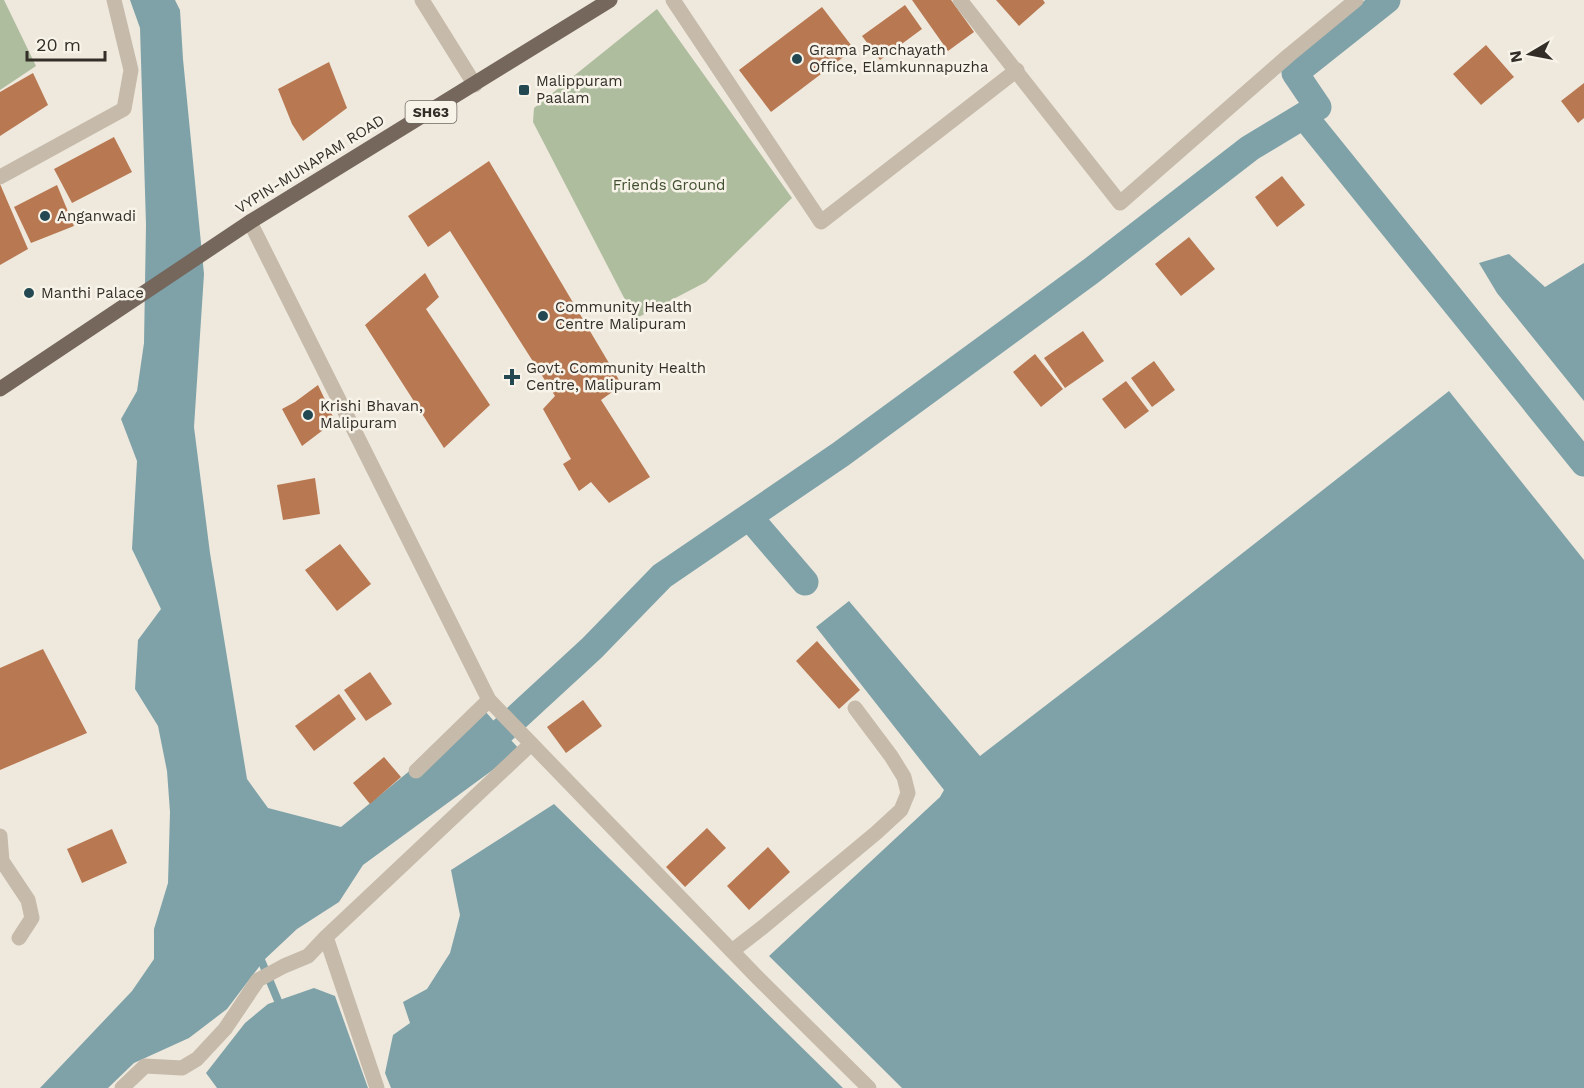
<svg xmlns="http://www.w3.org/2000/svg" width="1584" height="1088" font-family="'Work Sans',sans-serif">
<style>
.green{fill:#afbd9f}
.water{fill:#7fa2a9}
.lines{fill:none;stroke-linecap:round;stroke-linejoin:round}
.stream{stroke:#7fa2a9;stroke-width:8}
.canal{stroke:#7fa2a9;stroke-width:27}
.building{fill:#b87852}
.street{stroke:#c6baaa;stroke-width:15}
.primary{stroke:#75675c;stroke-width:15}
.poi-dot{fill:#234851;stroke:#f7f3e9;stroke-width:2}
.labels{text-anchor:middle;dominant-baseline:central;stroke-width:5;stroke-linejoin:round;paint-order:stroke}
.shield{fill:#f7f3e9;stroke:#6e6963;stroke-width:1.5}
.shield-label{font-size:14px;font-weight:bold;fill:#342e29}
.poi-label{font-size:15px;fill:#342e29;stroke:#f7f3e9;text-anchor:start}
.street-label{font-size:15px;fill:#342e29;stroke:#f7f3e9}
.park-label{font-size:15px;fill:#40502f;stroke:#f7f3e9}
</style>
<rect width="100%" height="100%" fill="#efe9dd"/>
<!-- green -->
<g class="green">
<polygon points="0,0 4,0 36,66 0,90"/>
<polygon points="657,9 792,198 706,282 635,319 533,122 534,108"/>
</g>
<!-- water -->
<g class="water">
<polygon points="130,0 175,0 180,10 183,59 204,274 194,427 210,553 247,779 268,808 341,827 484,710 520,750 363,865 339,902 297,929 265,959 227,1009 189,1038 134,1063 108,1088 40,1088 132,991 154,959 154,929 168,883 170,812 167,771 158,726 135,689 138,640 161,609 132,549 137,461 121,419 137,391 144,343 146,225 140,28"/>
<polygon points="1509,254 1545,287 1584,263 1584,401 1497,293 1479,263"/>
<polygon points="1449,391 1584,560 1584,1088 902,1088 769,956 940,797 944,790 816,627 849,601 980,756 1161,617"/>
<polygon points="554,804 843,1088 391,1088 385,1073 393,1035 410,1023 403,1002 427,989 450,953 460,915 451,870"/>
<polygon points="314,988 335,996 368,1088 217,1088 206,1073 245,1023 268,1004"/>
</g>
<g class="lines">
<!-- stream -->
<polyline class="stream" points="259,955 281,1008"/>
<!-- canal -->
<g class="canal">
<polyline points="1304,116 1584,463"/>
<polyline points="750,518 805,582"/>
<polyline points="476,755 592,648 662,576 841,454 1091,271 1250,148 1318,107 1295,73 1387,0"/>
</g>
</g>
<!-- building -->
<g class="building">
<polygon points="912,0 951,0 974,32 948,51"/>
<polygon points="996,0 1043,0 1045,3 1019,26"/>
<polygon points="905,5 922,29 880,60 862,36"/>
<polygon points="822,7 854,49 771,112 739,70"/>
<polygon points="1486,45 1514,77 1481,105 1453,74"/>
<polygon points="329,62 347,108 303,141 292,124 278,89"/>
<polygon points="33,73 48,105 0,136 0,92"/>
<polygon points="1584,83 1584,118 1578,123 1561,101"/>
<polygon points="114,137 132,172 72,203 54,169"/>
<polygon points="489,161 622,385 601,400 650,477 609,503 591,482 579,491 563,464 571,459 543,409 555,396 450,231 428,247 408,216"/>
<polygon points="1282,176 1305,205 1277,227 1255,197"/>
<polygon points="0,184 28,249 0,265"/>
<polygon points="57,185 74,226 31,243 14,207"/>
<polygon points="1189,237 1215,269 1181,296 1155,264"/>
<polygon points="425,273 439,297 426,309 490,405 444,448 365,325"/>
<polygon points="1083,331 1104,361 1065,388 1044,358"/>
<polygon points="1035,354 1063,389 1041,407 1013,372"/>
<polygon points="1154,361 1175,390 1152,407 1131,378"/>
<polygon points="1126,381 1149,411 1125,429 1102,399"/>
<polygon points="318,385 335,421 302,446 282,409 295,402"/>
<polygon points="315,478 320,514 283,520 277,485"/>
<polygon points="340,544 371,584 337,611 305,570"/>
<polygon points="817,641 860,690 839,709 796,661"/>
<polygon points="43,649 87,733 0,770 0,668"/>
<polygon points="370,672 392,704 366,721 344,690"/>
<polygon points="339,694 356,719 314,751 295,726"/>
<polygon points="583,700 602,726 566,753 547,727"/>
<polygon points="384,757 401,777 370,804 353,783"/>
<polygon points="707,828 726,848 685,887 666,867"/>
<polygon points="112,829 127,863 82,883 67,849"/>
<polygon points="768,847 790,872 749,910 727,886"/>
</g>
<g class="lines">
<!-- street -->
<g class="street">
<polyline points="422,0 475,85"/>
<polyline points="673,0 821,222 1017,70"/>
<polyline points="960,0 1120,203 1288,56 1356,0"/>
<polyline points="0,177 124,109 131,70 114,0"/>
<polyline points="250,222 489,700 758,978 869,1088"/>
<polyline points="416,771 489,700"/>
<polyline points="0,836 2,861 28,900 32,918 19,938"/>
<polyline points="326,937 377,1088"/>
<polyline points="732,951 763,927 876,833 901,810 908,793 904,777 891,756 855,708"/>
<polyline points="122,1088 145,1066 182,1068 197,1059 225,1029 258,980 284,966 308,956 326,937 531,744"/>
</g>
<!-- primary -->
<polyline class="primary" points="0,389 250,222 610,0"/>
</g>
<!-- markers -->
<g class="poi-dot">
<circle cx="797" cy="59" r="6"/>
<rect x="518" y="84" width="12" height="12" rx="3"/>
<circle cx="45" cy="216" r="6"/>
<circle cx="29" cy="293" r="6"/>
<circle cx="543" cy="316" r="6"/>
<path d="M509 368h6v6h6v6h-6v6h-6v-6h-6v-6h6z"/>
<circle cx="308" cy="415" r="6"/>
</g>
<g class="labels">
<!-- shield labels -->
<rect class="shield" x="405.5" y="101" width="51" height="22" rx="4.5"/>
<g class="shield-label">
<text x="431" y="112">SH63</text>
</g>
<!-- poi labels -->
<g class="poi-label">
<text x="809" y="50">Grama Panchayath<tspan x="809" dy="17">Office, Elamkunnapuzha</tspan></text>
<text x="536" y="81">Malippuram<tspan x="536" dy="17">Paalam</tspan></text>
<text x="57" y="216">Anganwadi</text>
<text x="41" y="293">Manthi Palace</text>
<text x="555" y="307">Community Health<tspan x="555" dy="17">Centre Malipuram</tspan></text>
<text x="526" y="368">Govt. Community Health<tspan x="526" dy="17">Centre, Malipuram</tspan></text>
<text x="320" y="406">Krishi Bhavan,<tspan x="320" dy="17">Malipuram</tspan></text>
</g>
<!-- street labels -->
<g class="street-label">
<text transform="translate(310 164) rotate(-32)">VYPIN-MUNAPAM ROAD</text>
</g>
<!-- park labels -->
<g class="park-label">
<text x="669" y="185">Friends Ground</text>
</g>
</g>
<!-- north arrow -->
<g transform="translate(1530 54) rotate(260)" stroke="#f7f3e9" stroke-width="4.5" paint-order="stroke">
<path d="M0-4.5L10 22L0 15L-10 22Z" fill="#342e29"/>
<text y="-9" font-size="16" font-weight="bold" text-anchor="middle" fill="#342e29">N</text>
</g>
<!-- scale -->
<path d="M27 51v9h78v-9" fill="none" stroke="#342e29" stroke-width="3"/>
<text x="36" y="51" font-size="18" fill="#342e29" stroke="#f7f3e9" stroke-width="4.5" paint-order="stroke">20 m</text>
</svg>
